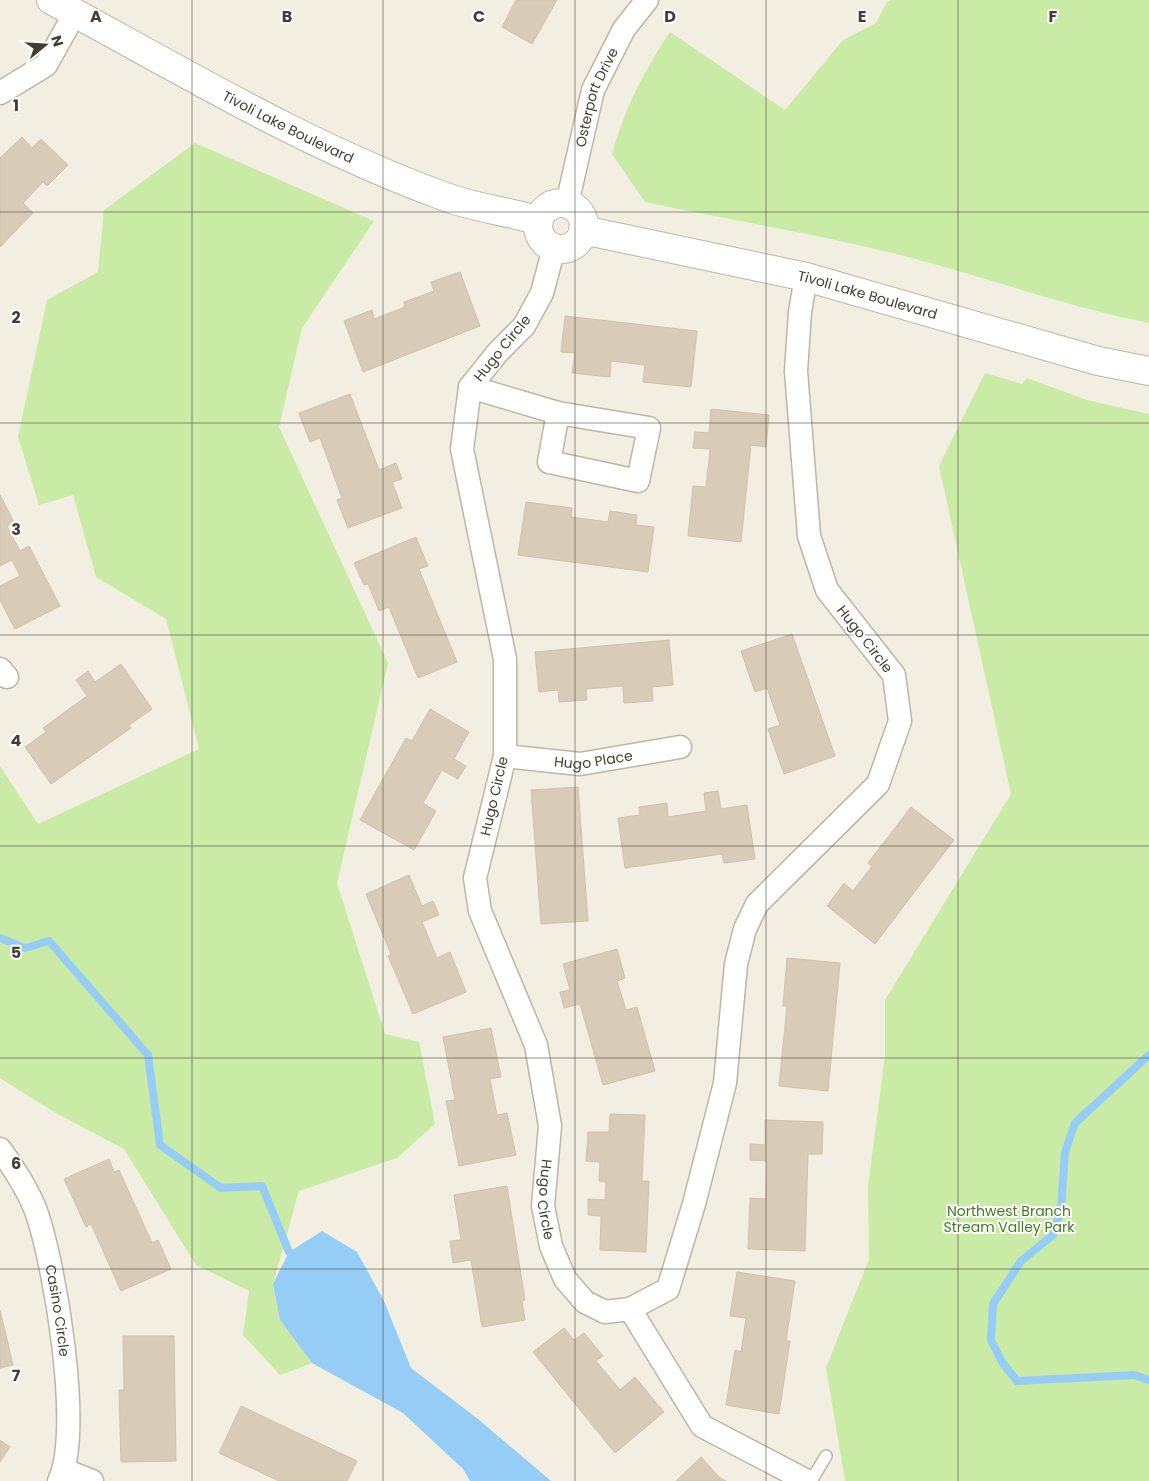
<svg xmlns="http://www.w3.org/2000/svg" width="1149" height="1481" font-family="Poppins,sans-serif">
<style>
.green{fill:#caeba5}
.water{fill:#96cdf6}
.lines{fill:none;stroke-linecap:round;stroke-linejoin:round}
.stream{stroke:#96cdf6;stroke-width:8}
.building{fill:#d8ccb8;stroke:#d0c2a8}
.service-casing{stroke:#beb6a3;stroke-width:14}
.minor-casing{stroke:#beb6a3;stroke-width:25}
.tertiary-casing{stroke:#beb6a3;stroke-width:30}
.service{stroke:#fff;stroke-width:11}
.minor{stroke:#fff;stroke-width:22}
.tertiary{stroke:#fff;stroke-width:28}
.grid{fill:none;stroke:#443d31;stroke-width:1;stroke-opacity:0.55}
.labels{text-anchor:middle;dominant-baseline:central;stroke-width:4;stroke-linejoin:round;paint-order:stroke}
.street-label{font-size:14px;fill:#443d31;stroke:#fff}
.park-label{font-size:14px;fill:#407a20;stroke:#fff}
.grid-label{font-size:16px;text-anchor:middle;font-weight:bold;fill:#443d31;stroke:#fff;stroke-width:4;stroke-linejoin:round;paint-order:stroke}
</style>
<rect width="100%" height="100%" fill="#f2eee1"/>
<!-- green -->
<g class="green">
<path d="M891,0h258v323c-80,-16 -158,-44 -237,-65 -88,-23 -178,-37 -267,-56l-33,-48c12,-44 32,-84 58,-122l115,78 58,-70 33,-17 11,-21z"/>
<polygon points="195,143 374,221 302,328 279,427 388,663 337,883 385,1034 419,1042 435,1124 397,1158 299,1191 273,1284 280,1320 312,1363 280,1375 243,1335 249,1291 196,1265 124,1149 54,1112 0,1078 0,766 38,824 199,749 166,619 96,577 73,495 39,505 18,437 47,300 98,272 104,210"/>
<polygon points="985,373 1022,384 1027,378 1087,400 1149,414 1149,1481 845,1481 826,1368 869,1259 868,1186 885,1056 885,1000 1011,794 939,466"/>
</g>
<!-- water -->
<polygon class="water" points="322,1231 357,1252 384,1301 411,1368 478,1419 551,1481 470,1481 463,1469 403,1413 312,1363 280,1320 273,1284 289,1252"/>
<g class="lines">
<!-- stream -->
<g class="stream">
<polyline points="0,938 25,948 49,941 148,1055 160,1145 221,1188 262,1186 289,1252"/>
<polyline points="1149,1055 1075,1123 1065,1152 1061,1209 1053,1235 1021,1261 993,1304 991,1340 1002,1362 1017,1381 1134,1375 1149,1380"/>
</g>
</g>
<!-- building -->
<g class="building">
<polygon points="516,0 557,0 532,44 502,27"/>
<polygon points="22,137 32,148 41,139 68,165 47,186 43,182 23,203 33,213 0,247 0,158"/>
<polygon points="460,272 480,326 363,372 344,321 372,310 374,319 405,307 404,302 434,291 431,282"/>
<polygon points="565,316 697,331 691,387 643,382 645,365 611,361 610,377 572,373 575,353 561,352"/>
<polygon points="350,394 379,470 396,463 402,479 392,482 402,508 348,528 337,500 342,498 320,438 310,442 299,413"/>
<polygon points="711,409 769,415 766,447 751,445 741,542 688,536 693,486 706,487 710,449 693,448 695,432 709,433"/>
<polygon points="0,495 14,522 7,526 20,551 29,546 60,606 15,629 0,600 0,586 20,576 12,560 0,566"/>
<polygon points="526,502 572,508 571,517 608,522 610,511 637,515 636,525 654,527 648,572 518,555"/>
<polygon points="416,537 428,566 419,569 457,662 418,678 389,607 379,611 368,584 364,585 354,563"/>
<polygon points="792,634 835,756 784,774 768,729 780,725 767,688 755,692 741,651"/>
<polygon points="669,640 673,685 652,687 653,701 624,703 623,686 586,689 587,700 559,702 558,690 539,692 535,652"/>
<polygon points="121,664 152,709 129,725 131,728 51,784 25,747 46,732 43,728 87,696 76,680 88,671 95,682"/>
<polygon points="430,709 469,732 454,759 466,766 458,779 442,770 423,803 436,811 414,850 360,820 406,738 412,741"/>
<polygon points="578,787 588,921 541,924 531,790"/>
<polygon points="718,791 721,809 747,805 755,859 724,863 722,854 625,868 618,818 640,815 639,807 667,803 668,817 706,811 704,793"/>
<polygon points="911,807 954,840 875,944 827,906 844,883 853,891 872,866 868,863"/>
<polygon points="409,875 422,906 433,901 439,915 422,922 437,958 450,952 466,992 413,1014 388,956 391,954 366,894"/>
<polygon points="617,949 625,978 617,981 626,1010 637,1007 655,1071 603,1085 580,1004 564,1008 560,992 570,990 563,964"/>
<polygon points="787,958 840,963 828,1091 779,1086 787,1006 783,1006"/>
<polygon points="491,1028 501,1077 490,1079 497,1115 507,1113 516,1155 459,1166 446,1101 455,1100 443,1037"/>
<polygon points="610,1114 645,1115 642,1181 649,1181 646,1252 600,1250 601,1216 588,1215 588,1199 605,1200 606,1182 599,1181 600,1162 586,1161 588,1132 609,1132"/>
<polygon points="765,1120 823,1122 822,1154 808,1154 805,1251 748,1249 750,1198 766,1199 767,1161 750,1160 750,1144 765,1145"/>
<polygon points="109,1159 114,1172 119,1170 152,1243 158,1240 171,1269 121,1291 91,1224 86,1227 64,1179"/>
<polygon points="507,1186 525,1300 522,1301 525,1320 482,1327 471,1260 453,1263 450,1241 461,1240 454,1195"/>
<polygon points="737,1272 795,1281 786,1341 790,1341 779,1414 726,1405 735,1350 741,1352 746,1318 730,1316"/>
<polygon points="0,1310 13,1365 0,1368"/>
<polygon points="564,1328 574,1340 584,1333 603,1356 596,1361 620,1390 635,1377 664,1412 615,1453 533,1352"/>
<polygon points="123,1336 174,1336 176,1461 121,1462 119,1390 124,1390"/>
<polygon points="241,1406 357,1461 347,1481 279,1481 219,1453"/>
<polygon points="0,1440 10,1447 0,1462"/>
<polygon points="701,1457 719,1477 726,1481 676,1481"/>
</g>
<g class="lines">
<defs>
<polyline id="service" points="811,1481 826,1456"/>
<g id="minor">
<polyline points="0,93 46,65 75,13"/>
<path id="s1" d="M567,204l26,-114 31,-61 23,-29"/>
<path id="s2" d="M554,248l-12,45 -18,33 -26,26 -28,35 -8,62 43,210v97l-30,122 5,33 56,134 14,81 -7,80 8,40 14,33 20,23 20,10 25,-3 38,-20 26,-85 31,-121 11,-119 9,-35 12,-25 121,-120 22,-63 -6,-46 -67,-85 -18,-54 -13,-165 4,-59 6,-35"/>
<polyline points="470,387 558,413 649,428 638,481 549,462 558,413"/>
<polyline points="0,669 7,677"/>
<path id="s3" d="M505,756l75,8 100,-17"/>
<path id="s4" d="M0,1149c12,16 29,43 36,62 19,54 47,221 23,270"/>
<polyline points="630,1309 702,1426 807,1481"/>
<polyline points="64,1470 92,1481"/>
</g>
<g id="tertiary">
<path id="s5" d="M51,0c128,69 255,146 392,196 31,12 65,15 96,25"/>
<circle cx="561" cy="226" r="23"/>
<path id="s6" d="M583,230l223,47 292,84 51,10"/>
</g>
</defs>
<!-- service casing -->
<use href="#service" class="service-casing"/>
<!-- minor casing -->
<use href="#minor" class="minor-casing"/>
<!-- tertiary casing -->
<use href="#tertiary" class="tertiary-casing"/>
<!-- service -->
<use href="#service" class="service"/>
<!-- minor -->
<use href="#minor" class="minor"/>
<!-- tertiary -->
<use href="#tertiary" class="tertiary"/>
</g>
<!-- grid -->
<path class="grid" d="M192,0v1481M383,0v1481M575,0v1481M766,0v1481M958,0v1481M0,212h1149M0,423h1149M0,635h1149M0,846h1149M0,1058h1149M0,1269h1149"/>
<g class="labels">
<!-- street labels -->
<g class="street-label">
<text stroke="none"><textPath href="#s1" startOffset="111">Osterport Drive</textPath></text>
<text stroke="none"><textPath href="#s5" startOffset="269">Tivoli Lake Boulevard</textPath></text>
<text stroke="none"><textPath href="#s6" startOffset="292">Tivoli Lake Boulevard</textPath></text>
<text transform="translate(502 348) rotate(-51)">Hugo Circle</text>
<text transform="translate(865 639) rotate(52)">Hugo Circle</text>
<text stroke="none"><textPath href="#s3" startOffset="89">Hugo Place</textPath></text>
<text transform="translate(494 796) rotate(-77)">Hugo Circle</text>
<text stroke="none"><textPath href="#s2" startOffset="1000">Hugo Circle</textPath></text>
<text stroke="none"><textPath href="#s4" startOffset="174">Casino Circle</textPath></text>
</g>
<!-- park labels -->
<g class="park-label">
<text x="1009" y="1211">Northwest Branch<tspan x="1009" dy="16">Stream Valley Park</tspan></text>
</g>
</g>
<g class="grid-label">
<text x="96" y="22">A</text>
<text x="287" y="22">B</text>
<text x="479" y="22">C</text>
<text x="670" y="22">D</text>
<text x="862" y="22">E</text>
<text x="1053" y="22">F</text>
<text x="16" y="111">1</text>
<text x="16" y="323">2</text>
<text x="16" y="535">3</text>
<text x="16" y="746">4</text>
<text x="16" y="958">5</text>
<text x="16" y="1169">6</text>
<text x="16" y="1381">7</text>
</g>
<!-- north arrow -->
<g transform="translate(45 45) rotate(72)" stroke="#ffffff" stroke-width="4" paint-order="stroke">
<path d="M0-4L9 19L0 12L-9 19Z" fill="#443d31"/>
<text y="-8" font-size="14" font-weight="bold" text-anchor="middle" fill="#443d31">N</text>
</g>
</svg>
